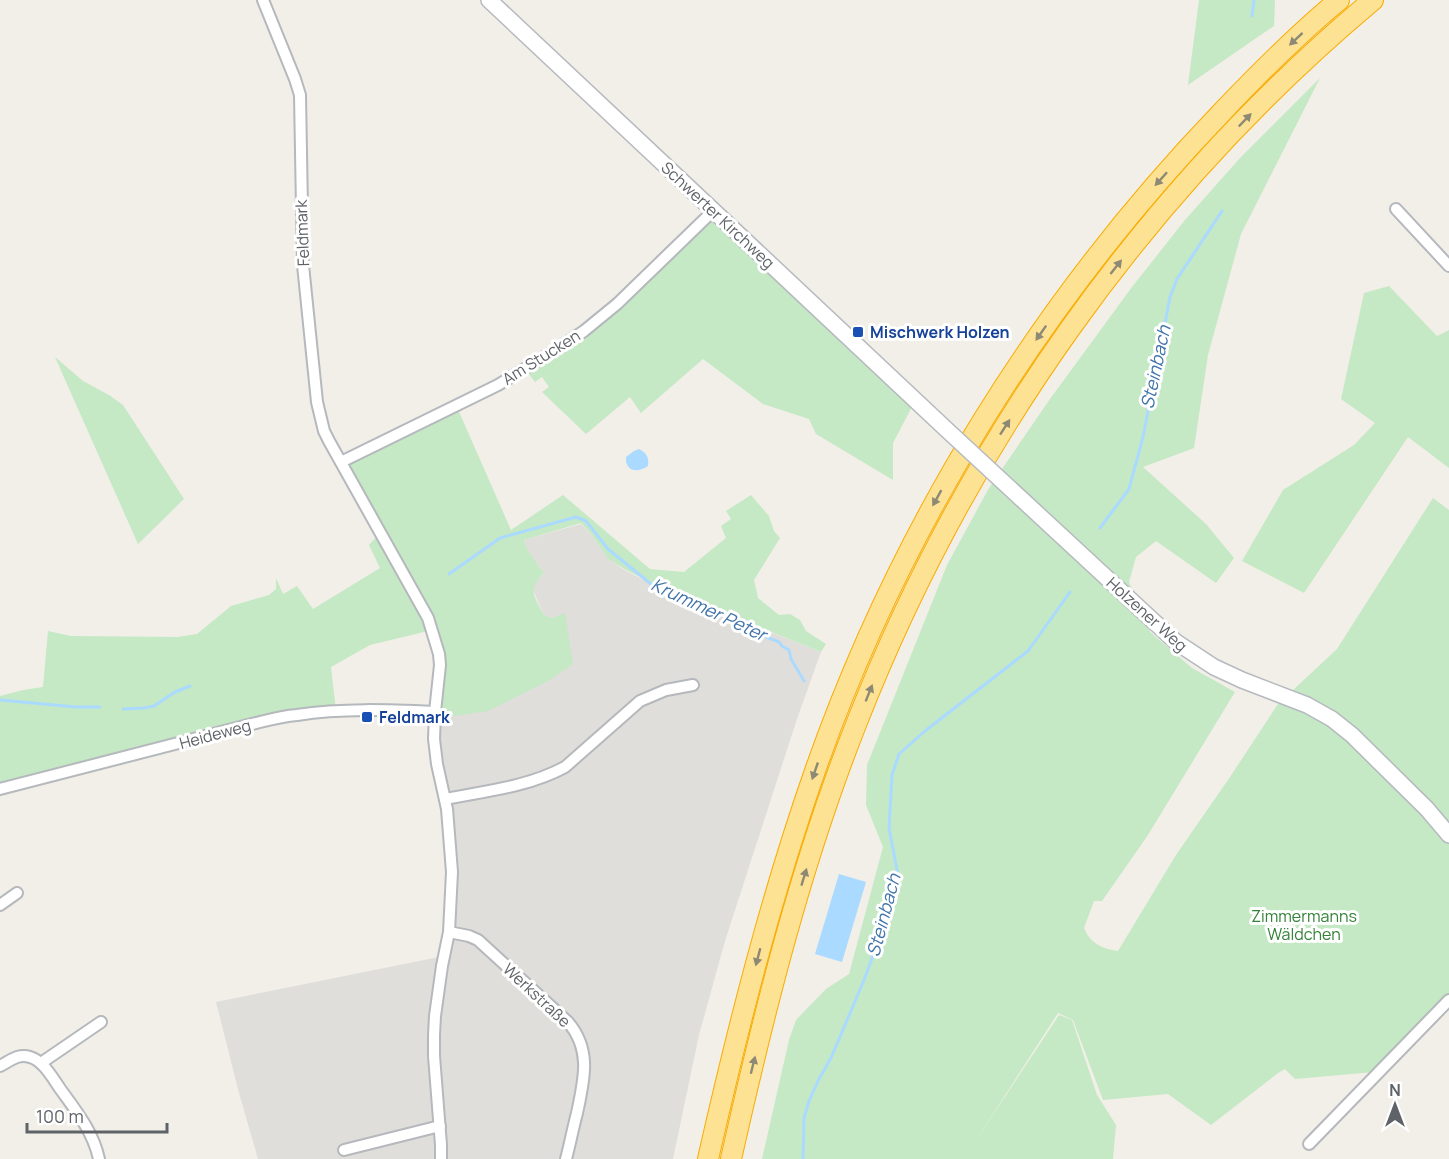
<svg xmlns="http://www.w3.org/2000/svg" width="1449" height="1159" font-family="Manrope,sans-serif">
<style>
.industrial{fill:#e0deda}
.green{fill:#c5e8c5}
.water{fill:#aadaff}
.lines{fill:none;stroke-linecap:round;stroke-linejoin:round}
.stream{stroke:#aadaff;stroke-width:3}
.minor-casing{stroke:#b5b8bc;stroke-width:14}
.secondary-casing{stroke:#b6babf;stroke-width:18}
.motorway-casing{stroke:#f9ab00;stroke-width:22}
.minor{stroke:#fff;stroke-width:10}
.secondary{stroke:#fff;stroke-width:15}
.motorway{stroke:#fde293;stroke-width:20}
.secondary-bridge-casing{stroke:#b6babf;stroke-width:18;stroke-linecap:butt}
.secondary-bridge{stroke:#fff;stroke-width:15}
.oneway{fill:#8e8975}
.transit-dot{fill:#1a4fb4;stroke:#fff;stroke-width:2}
.labels{text-anchor:middle;dominant-baseline:central;stroke-width:6;stroke-linejoin:round;paint-order:stroke}
.street-label{font-size:16px;fill:#5f6368;stroke:#fff}
.transit-label{font-size:16px;font-weight:bold;fill:#164399;stroke:#fff;text-anchor:start}
.park-label{font-size:16px;fill:#348238;stroke:#fff}
.water-label{font-size:18px;font-style:italic;fill:#4174aa;stroke:#fff}
</style>
<rect width="100%" height="100%" fill="#f1efe8"/>
<!-- industrial -->
<polygon class="industrial" points="581,524 591,534 608,559 626,571 664,590 821,652 797,719 725,941 699,1035 673,1159 258,1159 239,1093 216,1002 444,956 452,871 435,719 565,614 552,618 544,615 533,590 535,582 544,573 527,549 524,540"/>
<!-- green -->
<g class="green">
<polygon points="1199,0 1275,0 1274,26 1188,85"/>
<path d="M1320,78l-79,156 -33,121 -14,93 -51,19 63,57 28,34 -18,25 -60,-42 -20,16 -7,25 21,50 42,36 43,24 -87,143 -46,66h-8l-10,27c6,15 18,21 34,23l58,-96 54,-78 48,-73 59,-55 96,-151 16,12v486l-75,76 -79,7 -10,-10 -7,4 -67,52 -43,-31 -65,6 -30,-80 -15,-7 -83,129 84,-127 13,5 25,75 19,30 -3,34h-351l27,-119 7,-20 30,-31 23,-15 34,-127 -17,-42 1,-40 80,-200 42,-77 61,-89 82,-112 53,-67 55,-62z"/>
<polygon points="713,211 915,401 893,443 893,480 816,434 809,419 763,404 703,359 641,413 630,397 586,434 542,392 549,387 542,377 535,382 525,369 584,331"/>
<polygon points="1389,286 1437,336 1449,330 1449,468 1408,437 1304,593 1242,561 1283,490 1354,445 1375,423 1341,399 1364,293"/>
<polygon points="55,357 83,381 109,395 123,405 184,499 138,544"/>
<path d="M456,405l55,125 52,-35 87,74 34,3 42,-34 -5,-12 10,-7 -5,-8 25,-16 18,21 5,15 6,7 -26,42 4,18 21,17 11,-1 10,6 6,11 20,13 -5,8 -157,-63 -38,-19 -18,-11 -17,-25 -10,-11 -57,17 3,9 17,24c-17,16 -10,23 0,42l8,3 13,-5 8,51 -25,17 -60,30 -53,8 3,-34 -6,-55 -62,15 -39,22 5,44 -40,4 -296,74v-93l23,-6 20,-3 5,-56 23,5 107,1 19,-3 34,-28 38,-11 7,-6v-11l7,16 14,-8 16,23 67,-41 -11,-23 8,-9 -36,-74z"/>
</g>
<!-- water -->
<g class="water">
<path d="M639,449c8,4 10,9 9,17 -10,7 -23,6 -22,-9l8,-6z"/>
<polygon points="839,874 866,882 842,962 815,954"/>
</g>
<g class="lines">
<!-- stream -->
<g class="stream">
<polyline points="1252,16 1254,0"/>
<polyline points="1100,528 1129,489 1143,437 1170,297 1177,279 1222,211"/>
<polyline points="449,574 500,538 576,517 586,521 608,549 657,589 719,613 753,632 779,642 782,646 789,650 791,659 804,681"/>
<polyline points="0,700 76,707 100,707"/>
<polyline points="123,709 144,708 154,706 175,692 190,686"/>
<polyline points="803,1159 804,1118 809,1101 819,1079 831,1058 864,980 875,950 884,910 898,875 889,828 892,775 899,754 925,731 1028,651 1070,592"/>
</g>
<defs>
<g id="minor">
<polyline points="263,0 295,79 300,95 303,265 317,402 324,431 329,441 428,618 439,654 440,665 435,712 434,739 437,764 447,809 452,872 449,932 442,966 435,1016 434,1035 434,1056 441,1145 441,1159"/>
<polyline points="1396,209 1449,266"/>
<polyline points="341,462 498,385 557,349 584,331 617,304 713,211"/>
<path d="M0,789l260,-67c12,-3 24,-6 37,-7 45,-7 92,-5 138,-3"/>
<path d="M445,799c40,-8 83,-12 120,-32l75,-66 26,-11 27,-5"/>
<polyline points="0,905 17,893"/>
<path d="M449,932l20,4 9,4 90,82c24,28 16,58 9,91 -4,15 -7,31 -11,46"/>
<polyline points="41,1063 101,1022"/>
<path d="M0,1066c10,-5 18,-13 30,-9 14,4 23,22 31,33 16,22 32,42 38,69"/>
<polyline points="1309,1144 1449,1000"/>
<polyline points="344,1150 440,1126"/>
</g>
<g id="secondary">
<polyline points="489,0 947,430"/>
<polyline points="1001,480 1176,642 1214,667 1242,680 1307,705 1332,719 1352,735 1427,809 1449,835"/>
</g>
<g id="motorway">
<path d="M708,1159c30,-132 63,-263 108,-391 86,-244 227,-470 406,-656 37,-39 76,-78 117,-112"/>
<path d="M731,1159c33,-147 70,-296 126,-437 109,-278 287,-530 516,-722"/>
</g>
</defs>
<!-- minor casing -->
<use href="#minor" class="minor-casing"/>
<!-- secondary casing -->
<use href="#secondary" class="secondary-casing"/>
<!-- motorway casing -->
<use href="#motorway" class="motorway-casing"/>
<!-- minor -->
<use href="#minor" class="minor"/>
<!-- secondary -->
<use href="#secondary" class="secondary"/>
<!-- motorway -->
<use href="#motorway" class="motorway"/>
<defs>
<polyline id="secondary-bridge" points="947,430 1001,480"/>
</defs>
<!-- secondary-bridge casing -->
<use href="#secondary-bridge" class="secondary-bridge-casing"/>
<!-- secondary-bridge -->
<use href="#secondary-bridge" class="secondary-bridge"/>
</g>
<!-- one-way arrows -->
<defs><path id="oneway-solid" d="M-6-.8H1V-3.2L6.5 0L1 3.2V.8H-6Z" transform="scale(1.5)"/></defs>
<g class="oneway">
<use href="#oneway-solid" transform="translate(1296 39) rotate(137)"/>
<use href="#oneway-solid" transform="translate(1245 120) rotate(-46)"/>
<use href="#oneway-solid" transform="translate(1161 179) rotate(132)"/>
<use href="#oneway-solid" transform="translate(1116 267) rotate(-52)"/>
<use href="#oneway-solid" transform="translate(1041 333) rotate(125)"/>
<use href="#oneway-solid" transform="translate(1005 427) rotate(-57)"/>
<use href="#oneway-solid" transform="translate(937 498) rotate(119)"/>
<use href="#oneway-solid" transform="translate(869 693) rotate(-68)"/>
<use href="#oneway-solid" transform="translate(815 771) rotate(109)"/>
<use href="#oneway-solid" transform="translate(804 877) rotate(-73)"/>
<use href="#oneway-solid" transform="translate(758 957) rotate(105)"/>
<use href="#oneway-solid" transform="translate(753 1065) rotate(-76)"/>
</g>
<!-- markers -->
<g class="transit-dot">
<rect x="852" y="326" width="12" height="12" rx="3"/>
<rect x="361" y="711" width="12" height="12" rx="3"/>
</g>
<g class="labels">
<!-- street labels -->
<g class="street-label">
<text transform="translate(718 215) rotate(43)">Schwerter Kirchweg</text>
<text transform="translate(302 233) rotate(-92)">Feldmark</text>
<text transform="translate(541 357) rotate(-32)">Am Stucken</text>
<text transform="translate(1147 614) rotate(42)">Holzener Weg</text>
<text transform="translate(215 734) rotate(-15)">Heideweg</text>
<text transform="translate(537 995) rotate(43)">Werkstraße</text>
</g>
<!-- transit labels -->
<g class="transit-label">
<text x="870" y="332">Mischwerk Holzen</text>
<text x="379" y="717">Feldmark</text>
</g>
<!-- park labels -->
<g class="park-label">
<text x="1304" y="916">Zimmermanns<tspan x="1304" dy="18">Wäldchen</tspan></text>
</g>
<!-- water labels -->
<g class="water-label">
<text transform="translate(1155 367) rotate(-78)">Steinbach</text>
<text transform="translate(709 609) rotate(25)">Krummer Peter</text>
<text transform="translate(883 915) rotate(-75)">Steinbach</text>
</g>
</g>
<!-- north arrow -->
<g transform="translate(1395 1105)" stroke="#ffffff" stroke-width="4.5" paint-order="stroke">
<path d="M0-4.5L10 22L0 15L-10 22Z" fill="#5f6368"/>
<text y="-9" font-size="16" font-weight="bold" text-anchor="middle" fill="#5f6368">N</text>
</g>
<!-- scale -->
<path d="M27 1123v9h140v-9" fill="none" stroke="#5f6368" stroke-width="3"/>
<text x="36" y="1123" font-size="18" fill="#5f6368" stroke="#ffffff" stroke-width="4.5" paint-order="stroke">100 m</text>
</svg>
